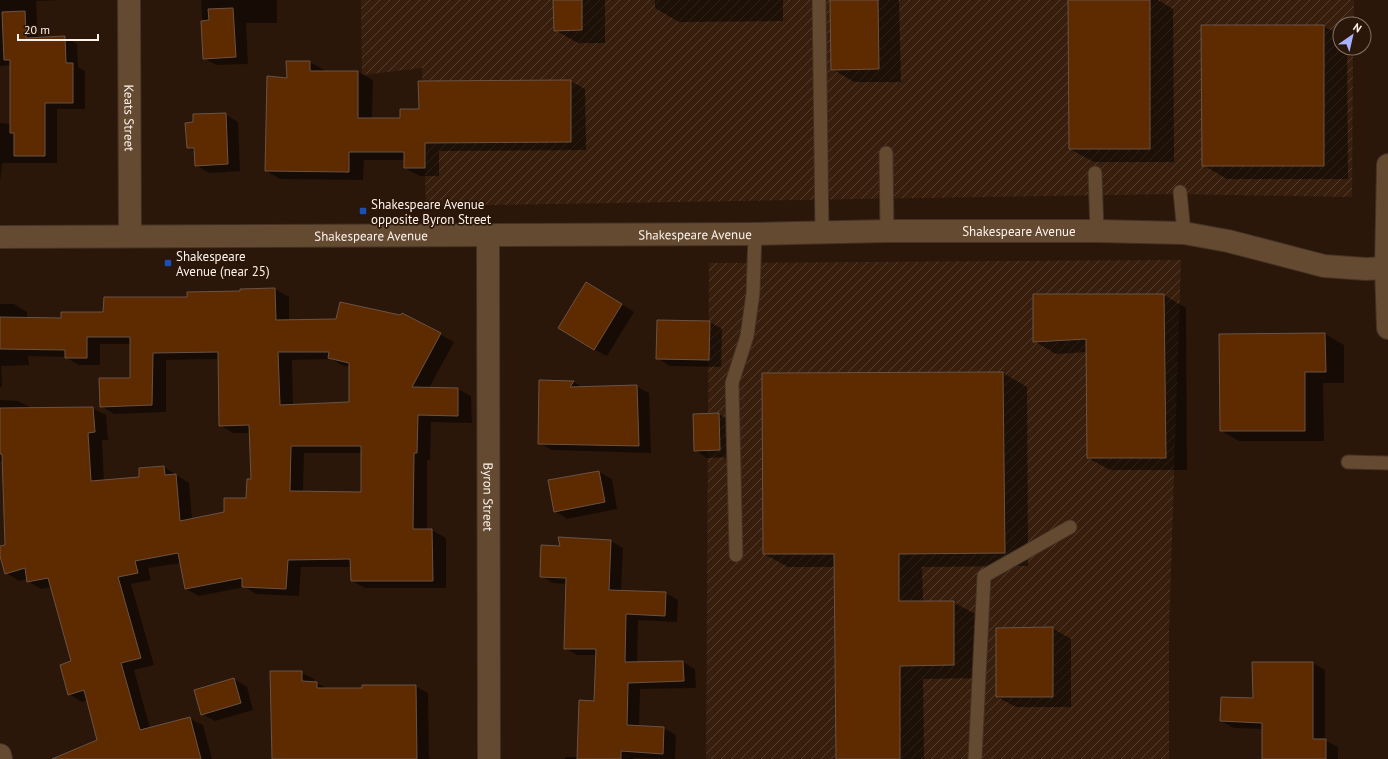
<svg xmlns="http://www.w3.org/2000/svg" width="1388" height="759" font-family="'PT Sans',sans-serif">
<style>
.industrial{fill:url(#industrial-furrows)}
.shadow{fill:#0007;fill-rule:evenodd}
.building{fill:#5e2a00;stroke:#6a5344;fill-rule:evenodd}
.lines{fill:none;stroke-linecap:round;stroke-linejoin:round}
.service-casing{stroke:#443125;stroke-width:15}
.minor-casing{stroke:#443125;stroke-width:24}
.tertiary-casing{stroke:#443125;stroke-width:24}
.service{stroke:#634a31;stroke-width:13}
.minor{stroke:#634a31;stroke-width:22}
.tertiary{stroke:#634a31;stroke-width:22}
.transit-dot{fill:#1a4fb4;stroke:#2b170a;stroke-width:1.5}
.labels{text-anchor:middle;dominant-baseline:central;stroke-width:3.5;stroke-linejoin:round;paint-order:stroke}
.street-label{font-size:13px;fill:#fdf2eb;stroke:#2b170a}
.poi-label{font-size:13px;fill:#fdf2eb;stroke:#2b170a;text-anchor:start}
</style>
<defs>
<pattern id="industrial-furrows" width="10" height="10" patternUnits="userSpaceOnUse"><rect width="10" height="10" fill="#381e0d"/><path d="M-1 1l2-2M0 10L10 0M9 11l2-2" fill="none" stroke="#563f30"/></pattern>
</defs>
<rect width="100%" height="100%" fill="#2b170a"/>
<!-- industrial -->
<g class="industrial">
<polygon points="361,0 1354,0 1354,24 1340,24 1340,48 1353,48 1352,197 1176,194 426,206 422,68 362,75"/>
<polygon points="1181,260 1169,628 1169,759 706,759 709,263"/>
</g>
<!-- shadow -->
<g class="shadow">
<polygon points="0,0 63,0 36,1 38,38 65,37 77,44 78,67 85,71 85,109 57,109 57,163 2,163 0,183 0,123 11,124 11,65 0,66"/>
<polygon points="201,0 277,0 277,23 246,23 248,64 216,65 204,58"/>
<polygon points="554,0 605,0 605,43 578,43 555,30"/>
<polygon points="655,0 783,0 783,21 679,22 655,8"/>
<polygon points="831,0 899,0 901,82 854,82 832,69"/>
<polygon points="1069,0 1158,0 1173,9 1174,162 1094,162 1070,149"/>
<polygon points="1323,26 1340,35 1340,48 1347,48 1348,179 1227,179 1203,165"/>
<polygon points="310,62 324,70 324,72 358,72 373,80 372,119 401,119 420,110 570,81 585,89 586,150 439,151 439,176 420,176 405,168 405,160 364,160 363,180 280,179 266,171 288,79"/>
<polygon points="225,114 238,122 240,171 209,173 196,165 196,152 188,148 194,123"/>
<path d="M275,289l14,8v24l112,-5 1,-2 52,28 -25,46 29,1 13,7 1,27 -41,-1 -1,38h-3v70h5l14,8v50h-81l-13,-7 -1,-14h-50l-2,29 -43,-2 -11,-7 -46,9 -13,-7 -5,-26 -33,5 3,12 -20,4 23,81 -20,5 16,58 39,-10 14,7 9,34h-128l14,-18 -10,-41 -6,2 -13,-8 4,-32 -21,-75 -11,2 -13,-8 -1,-2 -8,2 -13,-8 -6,-21v-5l6,-1 -2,-85h-4v-61l18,1 14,7h60l14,7 2,25h-6l2,41 36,-3 24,-11 25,16 3,36 33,-6 22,-14 5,-19 -2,-47h-17l-13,-8 -1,-66 -53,1v52l-52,2 -13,-8 30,-27v-35h-31v21h-21l-14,-8 -37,-1 1,9 -28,1 1,21h-2v-83h14l13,8v6l35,1 42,-6 84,-15 53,-6v-2zM331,359l11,6 8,2v36l-57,2 -1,-45zM304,453h58v40l-59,-1z"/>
<polygon points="599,290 634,312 607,356 594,349"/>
<polygon points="1164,295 1186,308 1187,470 1110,470 1088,458 1088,352 1056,354 1034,341"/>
<polygon points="710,322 722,329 721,367 670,366 657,358"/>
<polygon points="1325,334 1344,345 1344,383 1323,383 1324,441 1239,441 1221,431 1220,335"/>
<polygon points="1003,373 1027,387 1028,566 922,567 923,602 953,602 977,615 977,678 923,679 924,759 837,759 835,567 788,567 764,554"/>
<polygon points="540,381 574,382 583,388 636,386 649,393 651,453 552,450 539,443"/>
<polygon points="719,414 732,422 732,457 707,458 695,450"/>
<polygon points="599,472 612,479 617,509 567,519 555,511"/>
<polygon points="611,541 623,548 621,591 666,593 678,600 677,622 638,620 637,663 683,662 695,669 696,688 640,689 639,726 664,728 676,735 675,759 633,758 633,759 565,759 565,757 578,757 595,702 596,655 577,655 565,648 567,584 553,583 541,576 561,547"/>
<polygon points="1052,628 1071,639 1071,707 1016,707 997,697"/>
<polygon points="1313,663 1325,670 1325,740 1338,747 1338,759 1263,759 1263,729 1234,728 1221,721 1254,699"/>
<polygon points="301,672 314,679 314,683 317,683 328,689 363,689 415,686 428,693 429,758 431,759 273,759"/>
<polygon points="234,679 247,687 253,710 215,721 202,714"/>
</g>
<!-- building -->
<g class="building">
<polygon points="553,0 582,0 582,30 554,31"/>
<polygon points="830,0 878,0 879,69 831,70"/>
<polygon points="1068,0 1150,0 1150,149 1069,149"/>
<polygon points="233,8 236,57 203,59 201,21 209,20 208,9"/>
<polygon points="25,11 26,38 65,36 66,63 73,63 73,103 45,103 45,156 14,156 14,133 10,133 10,60 4,60 2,12"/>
<polygon points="1201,25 1324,25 1324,166 1202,166"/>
<polygon points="286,61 310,61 310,71 358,71 358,118 400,118 400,109 419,109 418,81 571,80 571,142 425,143 425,168 404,168 404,152 349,152 349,172 265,171 267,76 287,78"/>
<polygon points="226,113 228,164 195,166 194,148 187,148 185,123 193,122 193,114"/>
<polygon points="586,282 622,304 594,350 558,328"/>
<path d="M275,288l1,32 60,-1 4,-17 60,13 2,-2 39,20 -29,54 46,1v28l-40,-1 -1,38h-3l-1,76h19l1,52h-82l-1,-22 -62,1 -2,29 -44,-2v-9l-57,11 -7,-36 -43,8 3,12 -20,4 23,81 -20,5 19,67 50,-13 11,42h-149l45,-19 -13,-50 -16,5 -8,-30 11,-4 -23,-83 -21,4 -2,-14 -20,6 -5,-18v-10l5,-1 -3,-91h-2v-46l93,-1 2,25 -7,1 3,48 48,-4v-9l25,-2 1,9 11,-1 4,47 44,-9v-14h22l1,-19h4l-2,-54 -30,1 -1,-74 -65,1 -1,52 -52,2 -1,-29h31v-41h-43v21h-22v-8l-65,-1v-32l61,1v-6h42l1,-15h83v-5l53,-1v-2zM278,352h51l-1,6 21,5v39l-69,3zM291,446h70v46l-71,-1z"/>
<polygon points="1033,294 1164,294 1166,458 1087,458 1086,339 1033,342"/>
<polygon points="657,320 710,321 709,360 656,359"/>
<polygon points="1325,333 1326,372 1305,372 1305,431 1220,431 1219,334"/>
<polygon points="1003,372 1005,553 899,554 899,601 954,601 954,665 900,666 900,759 836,759 834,554 763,554 762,373"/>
<polygon points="539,380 574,381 570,387 637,385 639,446 538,444"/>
<polygon points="719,413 720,450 694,451 693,414"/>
<polygon points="599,471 605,502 554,512 548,480"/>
<polygon points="558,537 611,540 609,590 666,592 665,616 626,614 625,662 683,661 684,681 628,683 627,725 664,727 663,754 621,751 621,759 577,759 579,700 594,701 596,649 564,649 566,578 540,577 541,545 560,546"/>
<polygon points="1053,627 1053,697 996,697 996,628"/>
<polygon points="1252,662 1313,662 1313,739 1326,739 1326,759 1262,759 1262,723 1220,721 1221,697 1253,698"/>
<polygon points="270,671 302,671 302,681 317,682 317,688 362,688 362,685 416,685 417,759 272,759"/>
<polygon points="234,678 241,703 201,715 194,690"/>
</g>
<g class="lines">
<defs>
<g id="service">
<polyline points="819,0 822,233"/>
<polyline points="886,153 887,231"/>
<polyline points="1095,173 1097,231"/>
<polyline points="1180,192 1184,233"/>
<polyline points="1348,462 1388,463"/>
<polyline points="736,555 732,383 747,336 753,293 755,234"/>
<polyline points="975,759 984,576 1070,527"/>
</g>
<g id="minor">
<path id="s1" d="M129,0l1,236"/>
<path id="s2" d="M488,235l1,524"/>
<polyline points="0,755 1,759"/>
</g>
<g id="tertiary">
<polyline points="1388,165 1386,268 1388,328"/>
<path id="s3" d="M0,237l755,-3 132,-3h210l87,2 44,8 96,25 42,3 20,-1"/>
</g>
</defs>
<!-- service casing -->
<use href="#service" class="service-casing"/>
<!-- minor casing -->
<use href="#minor" class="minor-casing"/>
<!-- tertiary casing -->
<use href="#tertiary" class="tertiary-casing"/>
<!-- service -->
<use href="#service" class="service"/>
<!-- minor -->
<use href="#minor" class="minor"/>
<!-- tertiary -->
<use href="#tertiary" class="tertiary"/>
</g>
<!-- markers -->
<g class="transit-dot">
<rect x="359" y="207" width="8" height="8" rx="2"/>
<rect x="164" y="259" width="8" height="8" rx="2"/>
</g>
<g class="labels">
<!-- street labels -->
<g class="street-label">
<text stroke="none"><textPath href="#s1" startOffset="118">Keats Street</textPath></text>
<text stroke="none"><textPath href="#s3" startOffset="1019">Shakespeare Avenue</textPath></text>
<text stroke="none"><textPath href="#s3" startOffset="695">Shakespeare Avenue</textPath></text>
<text stroke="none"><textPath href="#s3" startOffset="371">Shakespeare Avenue</textPath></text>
<text stroke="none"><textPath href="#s2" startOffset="262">Byron Street</textPath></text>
</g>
<!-- poi labels -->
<g class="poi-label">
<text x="371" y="204">Shakespeare Avenue<tspan x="371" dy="15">opposite Byron Street</tspan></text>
<text x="176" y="256">Shakespeare<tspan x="176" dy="15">Avenue (near 25)</tspan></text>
</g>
</g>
<!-- north arrow -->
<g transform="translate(1352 36) rotate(34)"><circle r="19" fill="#2b170a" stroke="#7f6f64"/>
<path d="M0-3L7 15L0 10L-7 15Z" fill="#a9b0fc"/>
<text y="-6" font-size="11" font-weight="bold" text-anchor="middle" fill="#fdf2eb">N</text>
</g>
<!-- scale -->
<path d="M18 34v6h80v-6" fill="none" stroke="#fdf2eb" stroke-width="2"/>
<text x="24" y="34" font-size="12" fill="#fdf2eb" stroke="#2b170a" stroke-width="3" paint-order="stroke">20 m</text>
</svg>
